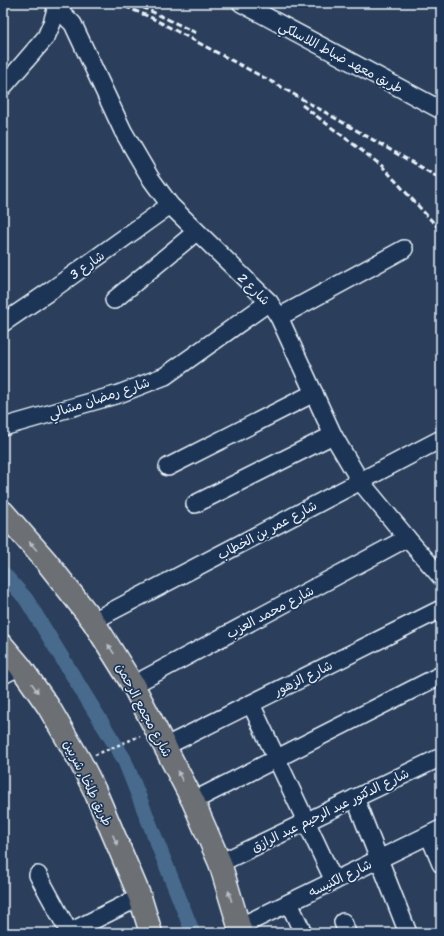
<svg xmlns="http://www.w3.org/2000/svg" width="444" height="936" font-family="Sriracha,'Playpen Sans Arabic',sans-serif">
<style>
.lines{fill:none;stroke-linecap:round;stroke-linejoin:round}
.canal{stroke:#466a8d;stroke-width:15}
.minor-casing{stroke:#e8f1f8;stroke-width:20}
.major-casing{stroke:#e8f1f8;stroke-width:25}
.path{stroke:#e8f1f8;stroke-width:2.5;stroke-dasharray:3 3;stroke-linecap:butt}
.minor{stroke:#1d3557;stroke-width:17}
.major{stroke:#6c6f75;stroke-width:22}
.rail{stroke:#e8f1f8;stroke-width:3;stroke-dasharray:6 3;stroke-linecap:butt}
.oneway{fill:#b6bdc4}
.labels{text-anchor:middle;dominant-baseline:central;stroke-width:3.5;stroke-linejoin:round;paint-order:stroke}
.street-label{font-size:13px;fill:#e8f1f8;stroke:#1d3557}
</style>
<rect width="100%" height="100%" fill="#2b3f5c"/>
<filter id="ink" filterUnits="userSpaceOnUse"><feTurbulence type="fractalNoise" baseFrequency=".025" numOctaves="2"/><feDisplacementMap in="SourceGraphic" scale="8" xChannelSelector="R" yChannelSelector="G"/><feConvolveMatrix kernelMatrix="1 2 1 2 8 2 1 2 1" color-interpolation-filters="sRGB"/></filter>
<g filter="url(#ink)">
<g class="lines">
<!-- canal -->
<polyline class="canal" points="3,573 26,599 124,759 193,933"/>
<defs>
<g id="minor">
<polyline points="54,3 57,8 73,24 123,131 151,179 170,205 269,302 279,317 333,435 360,481 407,538 441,577"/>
<polyline points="241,3 441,110"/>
<polyline points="3,87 46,37 52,23 58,3"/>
<polyline points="114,300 196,232"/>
<polyline points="279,317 404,249"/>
<polyline points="3,323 53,289 170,205"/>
<polyline points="3,427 119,394 165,376 269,302"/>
<polyline points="168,467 314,393"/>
<polyline points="195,504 333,435"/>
<polyline points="93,621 441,439"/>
<polyline points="3,675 20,666"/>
<polyline points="133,685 407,538"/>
<polyline points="251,704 334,881"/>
<polyline points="164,747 441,609"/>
<polyline points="355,798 408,933"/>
<polyline points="193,801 441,675"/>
<polyline points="429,835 441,864"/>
<polyline points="220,863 441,757"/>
<polyline points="38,875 69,932"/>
<polyline points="289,903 303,933"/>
<polyline points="343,922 347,933"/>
<polyline points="239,927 441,829"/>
<polyline points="68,933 140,897"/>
</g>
<g id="major">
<polyline points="3,512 46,561 93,621 133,685 193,801 220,863 241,933"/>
<polyline points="3,646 20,666 48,706 80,761 95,791 140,897 151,933"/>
</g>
</defs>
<!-- minor casing -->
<use href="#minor" class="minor-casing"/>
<!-- major casing -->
<use href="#major" class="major-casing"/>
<!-- path -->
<polyline class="path" points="95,755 140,736"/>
<!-- minor -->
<use href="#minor" class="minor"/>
<!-- major -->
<use href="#major" class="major"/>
<!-- rail -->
<g class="rail">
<polyline points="117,3 150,17 276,84 441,179"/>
<polyline points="134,3 196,33"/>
<polyline points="302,105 382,166 441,231"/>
</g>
</g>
<!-- one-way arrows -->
<defs><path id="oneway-solid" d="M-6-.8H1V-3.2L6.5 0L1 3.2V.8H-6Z"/></defs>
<g class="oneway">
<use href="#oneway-solid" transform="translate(33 546) rotate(-131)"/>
<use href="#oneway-solid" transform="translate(111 649) rotate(-123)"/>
<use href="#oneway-solid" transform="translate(35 688) rotate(55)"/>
<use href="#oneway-solid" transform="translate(180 776) rotate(-118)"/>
<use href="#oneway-solid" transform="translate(115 840) rotate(67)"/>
<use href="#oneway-solid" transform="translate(230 896) rotate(-107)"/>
</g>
</g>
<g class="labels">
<!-- street labels -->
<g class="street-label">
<text transform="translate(341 57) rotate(28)">طريق معهد ضباط اللاسلكي</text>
<text transform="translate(87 265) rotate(-35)">شارع 3</text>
<text transform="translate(254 289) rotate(45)">شارع 2</text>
<text transform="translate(99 398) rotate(-18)">شارع رمضان مشالي</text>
<text transform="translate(267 530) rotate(-28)">شارع عمر بن الخطاب</text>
<text transform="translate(270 612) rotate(-28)">شارع محمد العزب</text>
<text transform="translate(303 678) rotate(-26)">شارع الزهور</text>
<text transform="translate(144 710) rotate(62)">شارع مجمع الرحمن</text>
<text transform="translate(88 783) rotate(64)">طريق طلخا, شربين</text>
<text transform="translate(330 810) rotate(-26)">شارع الدكتور عبد الرحيم عبد الرازق</text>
<text transform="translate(340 878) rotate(-26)">شارع الكنيسه</text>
</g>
</g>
<!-- margin -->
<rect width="444" height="936" fill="none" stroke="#1d3557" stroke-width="16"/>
<rect x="8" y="8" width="428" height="920" fill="none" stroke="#e8f1f8" stroke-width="1.5" filter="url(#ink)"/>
</svg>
